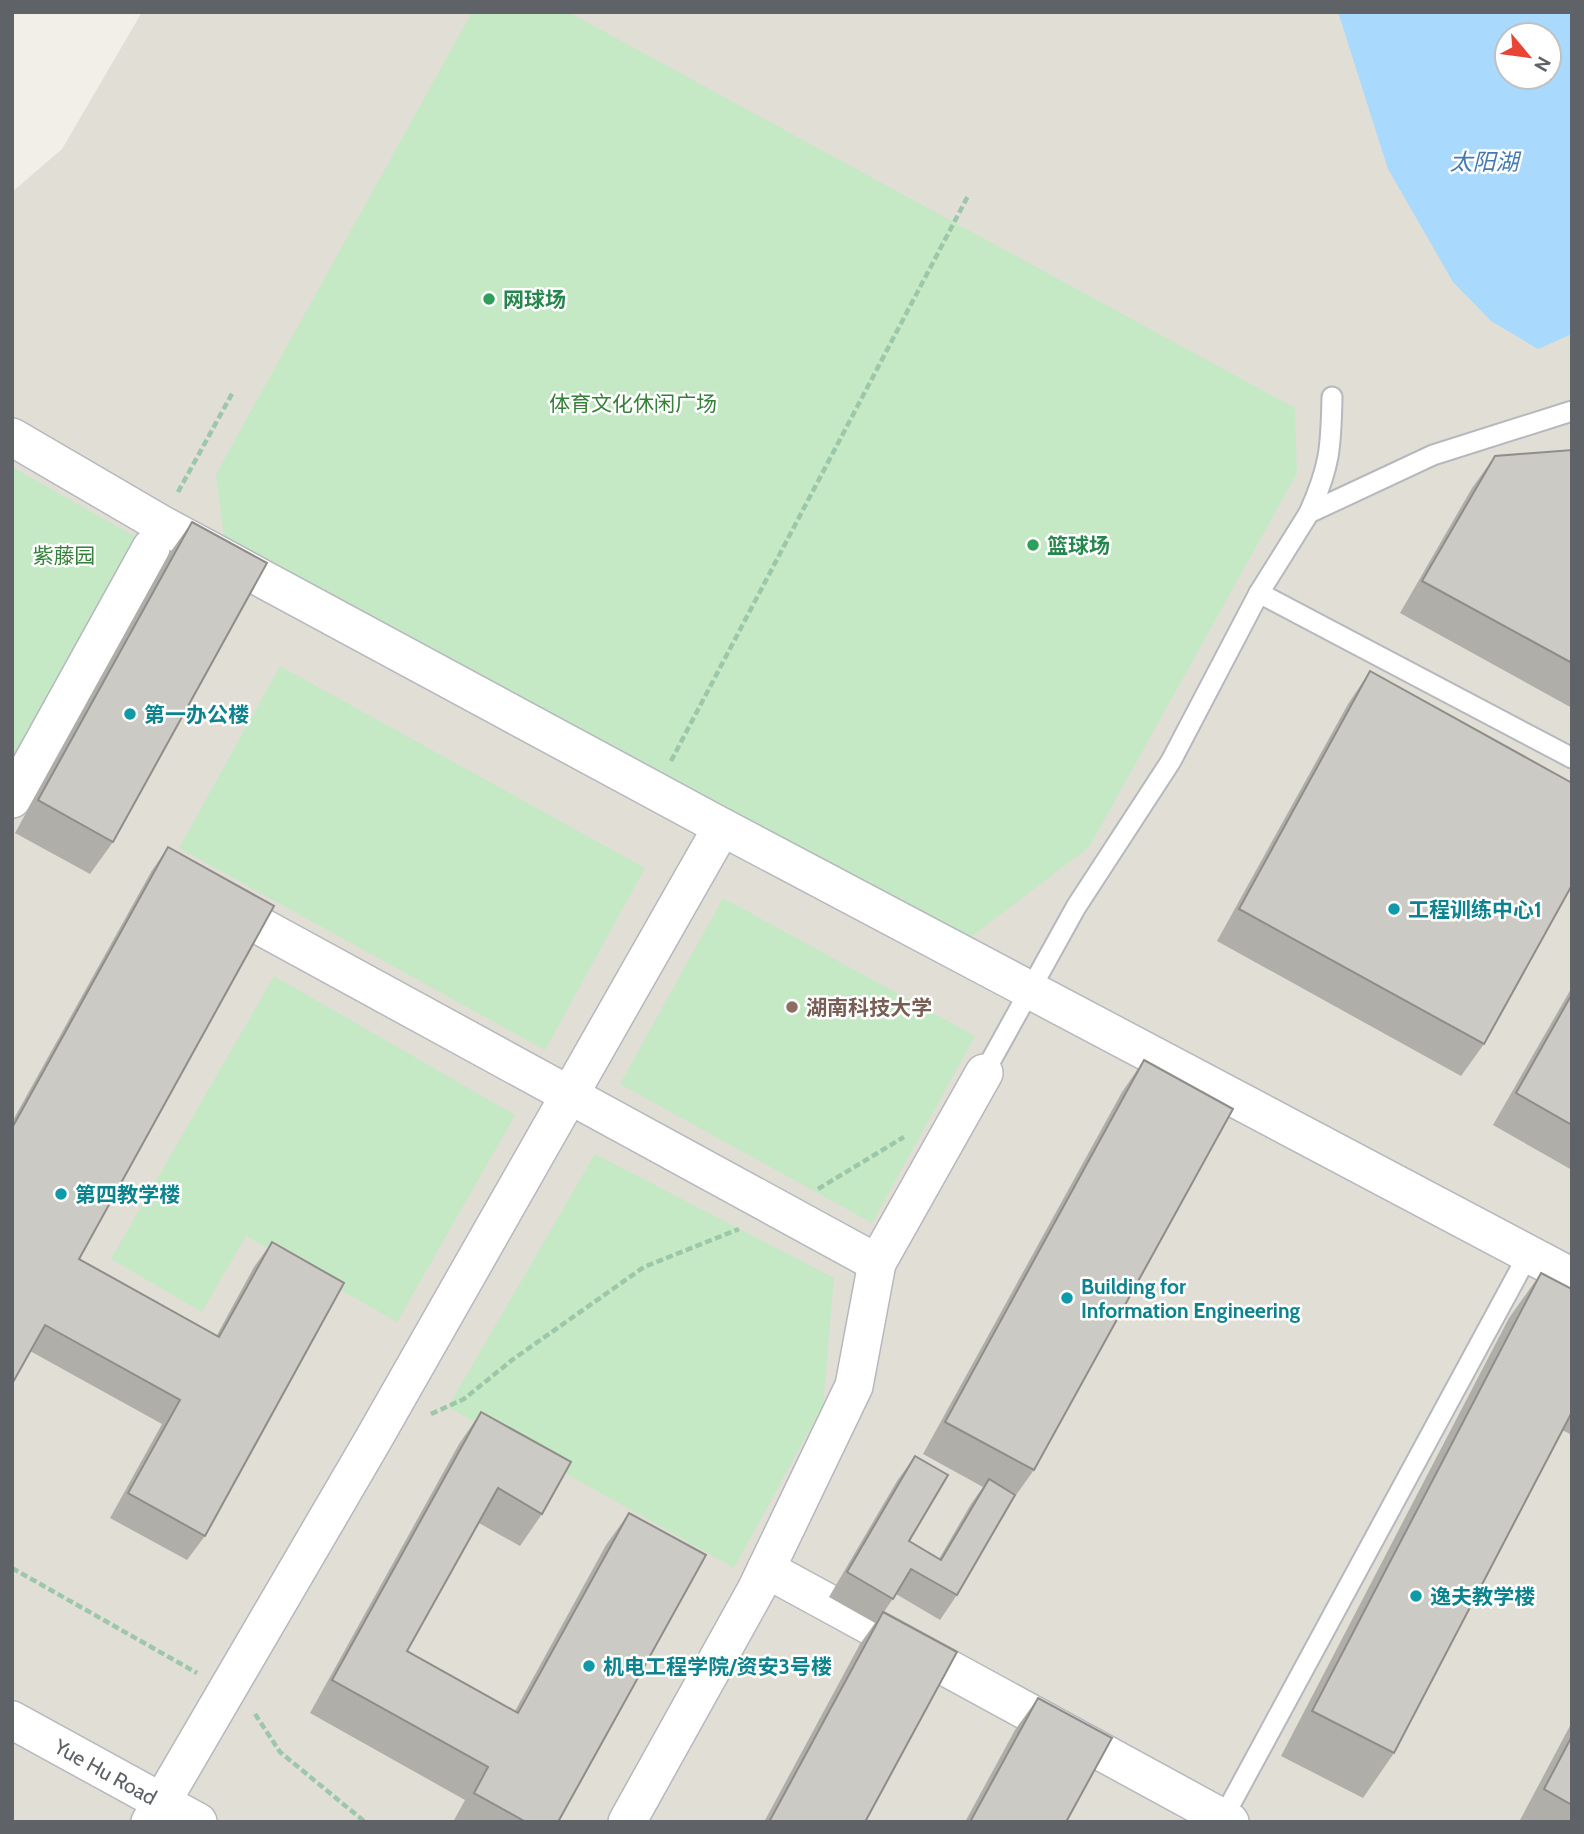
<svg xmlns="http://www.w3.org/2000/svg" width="1584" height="1834" font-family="Cabin,'Noto Sans SC',sans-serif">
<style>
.education{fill:#e1ded6;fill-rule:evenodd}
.green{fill:#c5e8c5}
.water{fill:#aad9fe;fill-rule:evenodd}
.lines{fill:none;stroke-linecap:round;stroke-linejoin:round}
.lane-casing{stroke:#b5b8bc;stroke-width:23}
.street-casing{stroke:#b5b8bc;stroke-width:40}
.path{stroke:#9cc7a9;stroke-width:4.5;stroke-dasharray:7 3.5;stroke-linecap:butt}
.lane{stroke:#fff;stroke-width:19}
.street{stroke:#fff;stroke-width:37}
.wall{fill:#afaea9}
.building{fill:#cccac5;stroke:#8f8d8a;stroke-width:2}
.leisure-dot{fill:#2e9e5b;stroke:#fff;stroke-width:2.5}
.culture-dot{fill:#0f9aa8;stroke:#fff;stroke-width:2.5}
.education-dot{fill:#8d6e63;stroke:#fff;stroke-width:2.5}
.labels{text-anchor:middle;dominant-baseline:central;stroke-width:5;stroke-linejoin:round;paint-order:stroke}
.leisure-label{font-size:21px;font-weight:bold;fill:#27864d;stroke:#fff;text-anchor:start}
.park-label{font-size:21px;fill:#358139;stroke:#fff}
.culture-label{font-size:21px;font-weight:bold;fill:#0d838f;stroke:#fff;text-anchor:start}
.education-label{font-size:21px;font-weight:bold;fill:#785e54;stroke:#fff;text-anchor:start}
.street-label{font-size:21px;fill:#5f6368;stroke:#fff}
.water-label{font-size:23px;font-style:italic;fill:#4579b2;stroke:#fff}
</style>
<rect width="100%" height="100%" fill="#f1efe8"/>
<!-- education -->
<path class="education" d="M142,12h1430v1810h-1560v-1630l50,-43zM1507,35h42v42h-42z"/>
<!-- green -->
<g class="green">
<polygon points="472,12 568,12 1295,408 1297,473 1089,847 968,939 224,536 216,474"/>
<polygon points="12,467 136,537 12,761"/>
<polygon points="280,666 645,868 545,1050 179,848"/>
<polygon points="723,898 975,1036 872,1223 620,1084"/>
<polygon points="274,976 515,1115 397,1322 246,1236 202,1312 111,1259"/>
<polygon points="595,1154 834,1278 823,1405 734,1568 448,1407"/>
</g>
<!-- water -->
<path class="water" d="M1338,12h234v322l-34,15 -47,-28 -38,-39 -65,-113zM1507,35h42v42h-42z"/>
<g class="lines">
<defs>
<g id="lane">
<path d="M1309,513c21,-47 22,-65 23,-116"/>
<polyline points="1259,593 1572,758"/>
<polyline points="984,1073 1076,907 1171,761 1259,593 1309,513 1433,455 1572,411"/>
<polyline points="1223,1818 1528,1255"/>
</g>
<g id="street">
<polyline points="12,437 161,524 722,827 1572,1277"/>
<polyline points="12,799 151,548"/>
<polyline points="260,926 877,1263 984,1073"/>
<polyline points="766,1569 1230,1822"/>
<path id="s1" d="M12,1720l186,102"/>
<polyline points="150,1822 373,1440 722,827"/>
<polyline points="627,1822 756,1590 854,1386 877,1263"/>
</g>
</defs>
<!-- lane casing -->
<use href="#lane" class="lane-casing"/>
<!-- street casing -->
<use href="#street" class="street-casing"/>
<!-- path -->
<g class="path">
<polyline points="178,492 233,392"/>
<polyline points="671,761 969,194"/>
<polyline points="818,1189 904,1137"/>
<polyline points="431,1414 464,1399 512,1360 644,1267 739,1229"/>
<polyline points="12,1568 197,1673"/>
<polyline points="255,1714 280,1752 365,1822"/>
</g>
<!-- lane -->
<use href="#lane" class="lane"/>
<!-- street -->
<use href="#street" class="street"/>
</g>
<!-- wall -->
<g class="wall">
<polygon points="1572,450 1572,708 1400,613 1472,488 1495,456"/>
<polygon points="192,522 113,842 90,874 15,833 169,554"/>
<polygon points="1370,671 1484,1044 1461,1076 1217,941 1348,704"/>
<polygon points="168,847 79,1259 217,1335 254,1267 272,1242 205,1536 187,1560 110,1518 162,1424 30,1351 12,1384 12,1122 151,872"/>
<polygon points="1572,987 1572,1170 1493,1125"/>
<polygon points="1144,1060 1034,1470 1011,1502 957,1595 940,1620 896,1594 884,1612 865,1822 764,1822 860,1644 875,1623 829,1597 897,1481 915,1456 909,1541 939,1559 971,1504 983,1487 923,1454 1122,1092"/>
<polygon points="1541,1273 1572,1289 1572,1435 1562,1430 1394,1753 1363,1798 1281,1756 1509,1318"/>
<polygon points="481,1412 542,1514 520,1546 479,1523 407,1651 515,1711 606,1545 629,1513 558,1822 453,1822 465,1800 310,1713 459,1444"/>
<polygon points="1038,1698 1066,1822 965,1822 1015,1730"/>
<polygon points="1572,1722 1572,1822 1519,1822"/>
</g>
<!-- building -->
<g class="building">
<polygon points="1572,450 1572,663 1422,581 1495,456"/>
<polygon points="192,522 267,563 113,842 38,800"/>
<polygon points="1370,671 1572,783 1572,885 1484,1044 1239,909"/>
<polygon points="168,847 274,906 79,1259 219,1337 272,1242 344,1283 205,1536 128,1493 180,1400 45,1325 12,1384 12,1128"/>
<polygon points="1572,994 1572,1125 1516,1093"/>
<polygon points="1144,1060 1233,1109 1034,1470 945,1422"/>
<polygon points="1541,1273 1572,1289 1572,1412 1394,1753 1312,1711"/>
<polygon points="481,1412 571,1462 542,1514 498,1488 407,1651 518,1713 629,1513 706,1555 558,1822 526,1822 474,1793 488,1767 332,1680"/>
<polygon points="915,1456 948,1475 909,1541 941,1560 989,1479 1015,1495 957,1595 911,1569 893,1599 847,1572"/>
<polygon points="883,1612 957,1652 865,1822 769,1822"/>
<polygon points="1038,1698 1112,1738 1066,1822 970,1822"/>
<polygon points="1572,1736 1572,1805 1544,1789"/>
</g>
<!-- markers -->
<g class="leisure-dot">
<circle cx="489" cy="299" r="7"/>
<circle cx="1033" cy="545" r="7"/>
</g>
<g class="culture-dot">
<circle cx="130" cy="714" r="7"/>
<circle cx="1394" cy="909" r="7"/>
<circle cx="61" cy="1194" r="7"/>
<circle cx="1067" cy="1298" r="7"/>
<circle cx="1416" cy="1596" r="7"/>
<circle cx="589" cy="1666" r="7"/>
</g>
<circle class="education-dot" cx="792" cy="1007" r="7"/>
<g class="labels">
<!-- leisure labels -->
<g class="leisure-label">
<text x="503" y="299">网球场</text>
<text x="1047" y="545">篮球场</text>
</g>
<!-- park labels -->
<g class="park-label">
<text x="633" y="403">体育文化休闲广场</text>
<text x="64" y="555">紫藤园</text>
</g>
<!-- culture labels -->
<g class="culture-label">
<text x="144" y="714">第一办公楼</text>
<text x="1408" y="909">工程训练中心1</text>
<text x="75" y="1194">第四教学楼</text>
<text x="1081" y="1286">Building for<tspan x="1081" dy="24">Information Engineering</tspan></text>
<text x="1430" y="1596">逸夫教学楼</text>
<text x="603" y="1666">机电工程学院/资安3号楼</text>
</g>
<!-- education labels -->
<g class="education-label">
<text x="806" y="1007">湖南科技大学</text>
</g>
<!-- street labels -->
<g class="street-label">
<text stroke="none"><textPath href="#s1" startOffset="107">Yue Hu Road</textPath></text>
</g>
<!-- water labels -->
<g class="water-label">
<text x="1484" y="162">太阳湖</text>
</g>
</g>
<!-- border -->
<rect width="1584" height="1834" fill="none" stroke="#5f6368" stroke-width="28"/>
<!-- north arrow -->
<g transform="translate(1528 56) rotate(119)"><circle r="33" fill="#ffffff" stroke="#bfc1c3" stroke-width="2"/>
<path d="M0-5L12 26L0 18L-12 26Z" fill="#e94536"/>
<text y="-10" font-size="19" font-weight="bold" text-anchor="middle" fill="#5f6368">N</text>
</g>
</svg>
